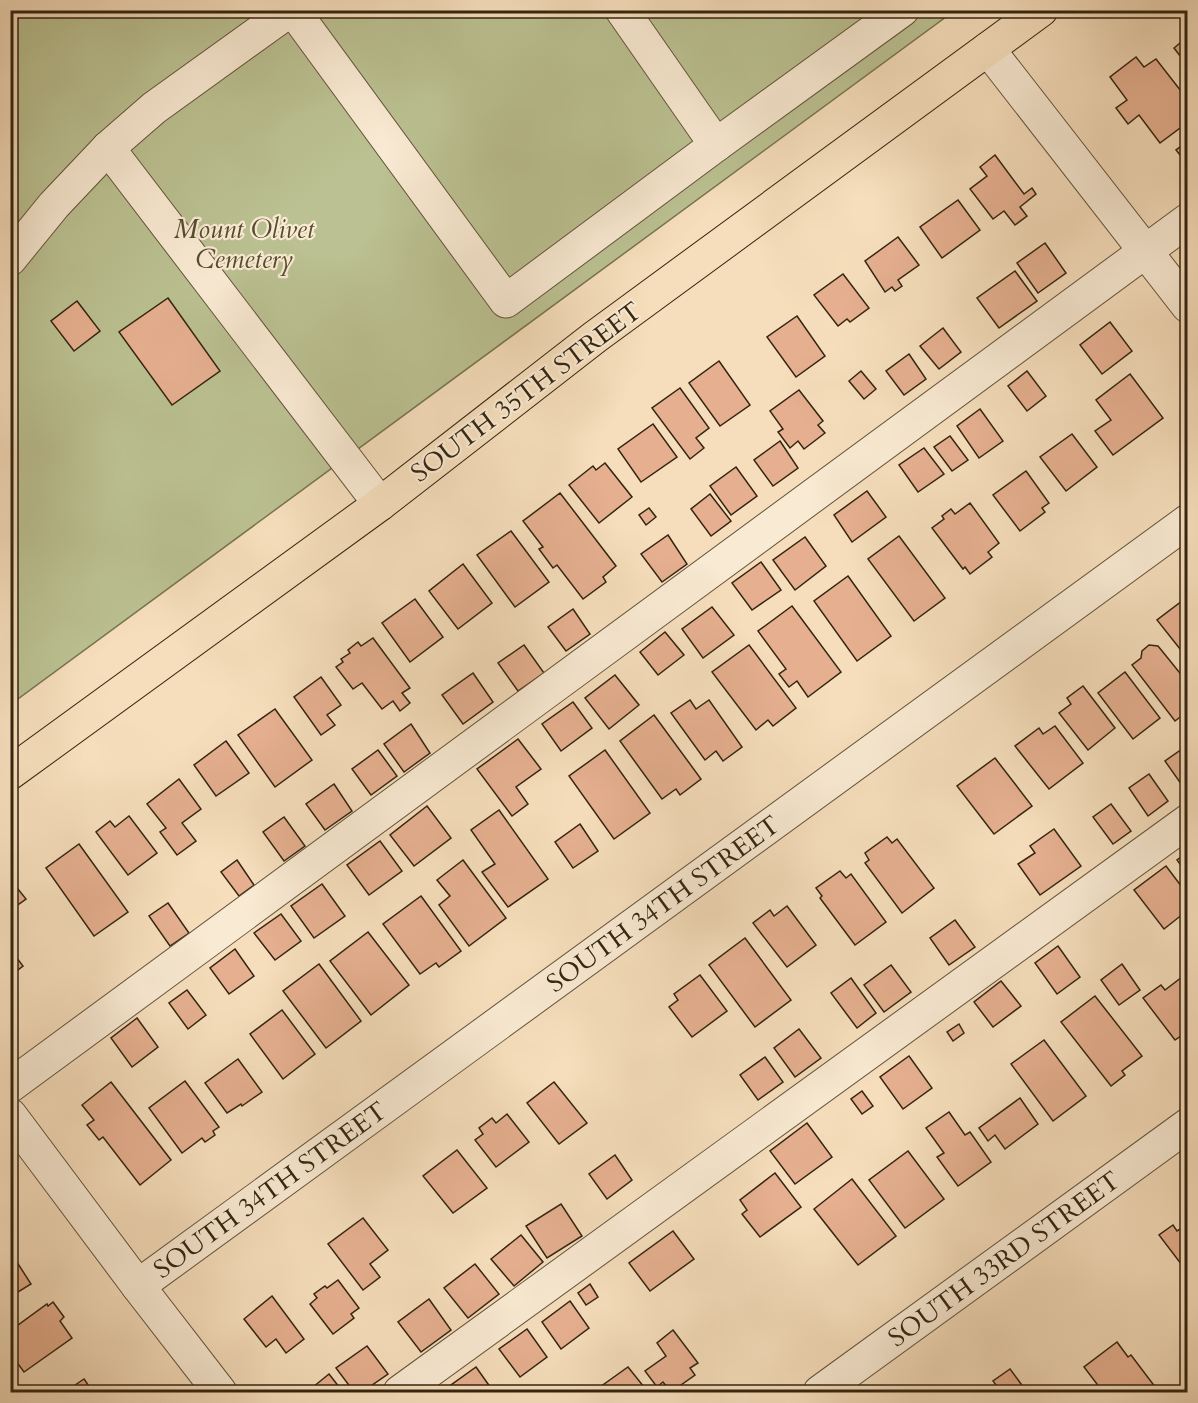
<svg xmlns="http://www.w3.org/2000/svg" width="1198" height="1403" font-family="Cardo,serif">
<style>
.green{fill:#bbc192;stroke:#787351;stroke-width:1.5}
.building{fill:#e6b090;stroke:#342510;stroke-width:1.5}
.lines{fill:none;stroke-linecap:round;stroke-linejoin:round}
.minor-casing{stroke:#64533b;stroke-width:35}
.major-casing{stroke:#342510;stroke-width:35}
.minor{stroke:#f9ead3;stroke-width:33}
.major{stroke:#f6debc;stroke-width:33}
.labels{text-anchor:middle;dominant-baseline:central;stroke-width:4.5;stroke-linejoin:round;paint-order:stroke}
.park-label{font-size:26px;font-style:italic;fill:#564c30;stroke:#f9ead3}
.street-label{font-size:26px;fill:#342510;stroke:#f9ead3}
</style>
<rect width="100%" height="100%" fill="#f6debc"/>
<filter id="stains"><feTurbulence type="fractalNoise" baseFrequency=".00333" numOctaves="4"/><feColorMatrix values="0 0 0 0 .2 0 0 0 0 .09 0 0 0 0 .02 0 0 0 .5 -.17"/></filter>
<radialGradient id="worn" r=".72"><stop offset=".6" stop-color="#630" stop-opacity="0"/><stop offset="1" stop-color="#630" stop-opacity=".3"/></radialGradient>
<!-- green -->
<polygon class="green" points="11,11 954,11 11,704"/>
<!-- building -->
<g class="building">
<polygon points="1188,29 1188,66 1174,48 1186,38 1182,33"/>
<polygon points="1136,57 1144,67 1156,59 1188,100 1188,122 1160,143 1139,115 1128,124 1116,108 1127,100 1110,77"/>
<polygon points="1188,141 1188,165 1176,150"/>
<polygon points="995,155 1024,194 1032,188 1036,194 1020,207 1027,216 1015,225 1004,211 993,219 970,189 987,176 980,167"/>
<polygon points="958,200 980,230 942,258 920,227"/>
<polygon points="898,237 919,265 898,280 902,286 895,291 892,287 885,292 865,261"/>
<polygon points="1045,243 1066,273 1038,293 1017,263"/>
<polygon points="1015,271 1037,301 999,328 977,298"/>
<polygon points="843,274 869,308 850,322 847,319 838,326 814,295"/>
<polygon points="168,298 220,371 172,405 119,332"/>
<polygon points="77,301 100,331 74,351 51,321"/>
<polygon points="797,316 825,356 796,377 767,337"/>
<polygon points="1110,322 1132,351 1102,374 1080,345"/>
<polygon points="943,328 961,352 939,369 920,346"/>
<polygon points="909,354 926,379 904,395 886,371"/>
<polygon points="719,361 750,405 720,426 689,383"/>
<polygon points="861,371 876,389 864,399 849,381"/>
<polygon points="1027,371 1046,396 1027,411 1008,386"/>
<polygon points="1130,374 1163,418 1113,455 1095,431 1111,420 1096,400"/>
<polygon points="680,388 709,428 696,438 704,448 690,459 652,408"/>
<polygon points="799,390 823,421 818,425 825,433 804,449 798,441 790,448 778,432 783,429 770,411"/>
<polygon points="980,409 1003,441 979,458 957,426"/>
<polygon points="653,424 677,457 641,482 618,449"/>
<polygon points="1072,434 1097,467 1066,491 1040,457"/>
<polygon points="950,436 968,460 952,471 934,447"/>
<polygon points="780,441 798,468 773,486 754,460"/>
<polygon points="924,448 944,474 918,492 899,465"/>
<polygon points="605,463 632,497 599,523 569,485 593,466 596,470"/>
<polygon points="736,467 757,496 731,515 710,486"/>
<polygon points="1026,471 1049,503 1042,508 1045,512 1020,531 993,495"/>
<polygon points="867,491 886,517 852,542 834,515"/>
<polygon points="560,493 616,566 603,577 606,582 583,599 557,565 553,568 539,549 543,547 523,521"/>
<polygon points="710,494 731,521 711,536 691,509"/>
<polygon points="970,503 999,543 988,552 992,557 970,574 965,567 963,569 932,528 944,519 942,516 951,509 955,514"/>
<polygon points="649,508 656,517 646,525 639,515"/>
<polygon points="511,531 549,582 515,607 477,555"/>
<polygon points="668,535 687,564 662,582 641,554"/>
<polygon points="899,536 945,598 914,621 868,559"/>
<polygon points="805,537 826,566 795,590 773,560"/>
<polygon points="761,562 781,590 752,610 732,583"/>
<polygon points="463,564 492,603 458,629 429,591"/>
<polygon points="848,576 891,636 857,661 814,601"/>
<polygon points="1186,598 1188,600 1188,659 1157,620"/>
<polygon points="415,599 443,637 410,662 382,623"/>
<polygon points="792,606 841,672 808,697 797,681 789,687 779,674 786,669 758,631"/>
<polygon points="712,607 734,635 703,658 682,629"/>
<polygon points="573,609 590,634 566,651 548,627"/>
<polygon points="665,632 684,655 658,675 640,652"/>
<polygon points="373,638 410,688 402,693 410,703 400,711 393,701 382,709 362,683 353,689 336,667 343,662 341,659 350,653 348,650 358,642 361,646"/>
<polygon points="524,645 544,673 518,691 498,663"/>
<polygon points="749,645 796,708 773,726 768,720 756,730 712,672"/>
<polygon points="1149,645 1158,646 1188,683 1188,711 1175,721 1132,665 1141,658 1142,651"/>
<polygon points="1125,672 1160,718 1133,739 1098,693"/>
<polygon points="473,673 493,702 463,724 442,695"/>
<polygon points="615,675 639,705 609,729 585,698"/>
<polygon points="321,677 341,705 327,715 335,725 321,735 294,697"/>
<polygon points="1083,686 1115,728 1088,750 1059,713 1071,704 1067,698"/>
<polygon points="690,700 696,709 709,700 742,747 723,761 716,751 705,760 671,713"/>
<polygon points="573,702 592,728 561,751 542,724"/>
<polygon points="275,709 312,760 275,787 238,735"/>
<polygon points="654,715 701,779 680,795 676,789 662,799 620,741"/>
<polygon points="411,724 430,753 404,772 384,744"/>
<polygon points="1055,726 1083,763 1049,789 1015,746 1039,728 1043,734"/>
<polygon points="518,739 541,769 516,787 528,804 512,816 477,769"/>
<polygon points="226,741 249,773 216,796 194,765"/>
<polygon points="1185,747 1188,749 1188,786 1184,788 1165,761"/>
<polygon points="378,750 397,776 371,795 352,769"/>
<polygon points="605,750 650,813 614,839 569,776"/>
<polygon points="995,758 1032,806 994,834 957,786"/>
<polygon points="1149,774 1168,801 1148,816 1129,788"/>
<polygon points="179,779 201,809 182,823 196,841 177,855 160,832 166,828 147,804"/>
<polygon points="334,784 352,811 325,830 306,804"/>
<polygon points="1111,804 1131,831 1113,844 1093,817"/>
<polygon points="427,806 451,838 414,866 390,835"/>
<polygon points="499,810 548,879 508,907 482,872 495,864 471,830"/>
<polygon points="129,816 157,853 128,875 96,832 110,821 115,827"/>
<polygon points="284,817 305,846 284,861 263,832"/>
<polygon points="580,824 598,851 573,868 555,842"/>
<polygon points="1054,829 1081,866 1040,895 1018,864 1035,853 1030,846"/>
<polygon points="887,837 892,843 897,839 934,888 902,913 865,863 869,860 865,853"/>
<polygon points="380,841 402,871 369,895 347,865"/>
<polygon points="79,844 128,912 94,936 46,868"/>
<polygon points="1188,852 1188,875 1177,860"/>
<polygon points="237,860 254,885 239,896 221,872"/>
<polygon points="463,860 506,918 469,946 439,905 450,896 437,880"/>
<polygon points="1166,866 1188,895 1188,910 1164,929 1134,890"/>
<polygon points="840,871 846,878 851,874 886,922 855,945 820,898 822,896 816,888"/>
<polygon points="10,879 26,899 12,909 10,907"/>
<polygon points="322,884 345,916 314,938 291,906"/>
<polygon points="421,896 461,951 439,967 436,963 420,974 383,924"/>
<polygon points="168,903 189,933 170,946 149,916"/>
<polygon points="787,906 816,945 787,967 753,923 770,910 774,916"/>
<polygon points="281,914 301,941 275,960 254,933"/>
<polygon points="955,920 975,947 949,965 930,938"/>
<polygon points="368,932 409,985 371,1015 330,961"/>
<polygon points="745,938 791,1000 755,1027 709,965"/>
<polygon points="1058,946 1080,977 1057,994 1035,963"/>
<polygon points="10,949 23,966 10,976"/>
<polygon points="235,949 254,976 229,994 210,968"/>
<polygon points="319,964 361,1021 326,1048 283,991"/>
<polygon points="1122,964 1140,990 1119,1005 1101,980"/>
<polygon points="891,965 911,992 884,1012 864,985"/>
<polygon points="1186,974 1188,1031 1175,1040 1143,998 1161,985 1165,990"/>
<polygon points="700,975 727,1011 692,1037 669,1007 678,1000 674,994"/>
<polygon points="851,978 876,1013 857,1028 831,993"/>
<polygon points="1001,981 1021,1006 993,1027 974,1002"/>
<polygon points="187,990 206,1015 188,1029 169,1003"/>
<polygon points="1095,996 1142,1056 1122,1071 1125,1075 1111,1086 1061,1022"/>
<polygon points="282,1010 315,1054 283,1079 250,1034"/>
<polygon points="137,1018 158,1047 132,1067 111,1038"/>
<polygon points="959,1024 964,1033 953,1041 947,1032"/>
<polygon points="799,1029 821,1058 795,1077 774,1048"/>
<polygon points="1044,1040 1086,1096 1053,1121 1011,1064"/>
<polygon points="909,1056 932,1088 903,1109 880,1077"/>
<polygon points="765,1057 783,1082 758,1100 740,1075"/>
<polygon points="238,1059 262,1092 242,1106 241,1104 227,1113 205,1083"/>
<polygon points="185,1081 219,1127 213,1131 215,1135 205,1142 202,1138 182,1153 149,1108"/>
<polygon points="111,1082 171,1160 140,1185 103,1137 99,1140 87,1125 94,1120 82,1105"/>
<polygon points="554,1082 587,1123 559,1144 527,1103"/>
<polygon points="862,1091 873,1106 862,1114 851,1099"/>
<polygon points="1020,1098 1038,1124 1005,1149 995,1135 988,1141 979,1128"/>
<polygon points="949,1112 965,1135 970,1132 991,1162 958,1186 937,1157 944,1153 926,1128"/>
<polygon points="507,1114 529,1142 496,1167 475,1140 483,1134 479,1128 492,1118 496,1123"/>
<polygon points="807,1123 832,1157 795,1184 770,1151"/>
<polygon points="457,1150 487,1188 453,1213 423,1176"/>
<polygon points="908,1151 944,1199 905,1228 869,1180"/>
<polygon points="615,1155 632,1180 607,1199 589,1174"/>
<polygon points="775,1173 801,1207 760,1237 742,1214 747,1210 740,1200"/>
<polygon points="852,1179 896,1236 858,1265 814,1209"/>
<polygon points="561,1204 582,1236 547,1258 526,1226"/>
<polygon points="363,1218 388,1250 370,1264 380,1277 363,1290 328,1244"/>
<polygon points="1188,1224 1188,1273 1159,1235 1173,1225 1177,1231"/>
<polygon points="673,1231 694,1259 650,1291 629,1263"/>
<polygon points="521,1235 543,1262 514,1286 491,1259"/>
<polygon points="13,1256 31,1284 10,1297 10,1258"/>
<polygon points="475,1264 499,1294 468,1318 444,1288"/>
<polygon points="338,1280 359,1308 351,1314 354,1318 333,1334 310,1304 317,1298 314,1294 325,1286 327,1288"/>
<polygon points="590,1284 598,1297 586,1305 578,1293"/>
<polygon points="272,1296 304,1339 286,1353 276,1339 266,1347 244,1319"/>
<polygon points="429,1299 451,1330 421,1352 398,1322"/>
<polygon points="570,1301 589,1328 561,1349 542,1322"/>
<polygon points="53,1302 64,1317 60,1321 72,1338 24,1372 10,1353 10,1331 47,1304 48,1306"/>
<polygon points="527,1329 547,1357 520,1377 499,1349"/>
<polygon points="673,1330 698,1363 690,1368 695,1375 671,1392 663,1382 657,1387 645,1371 666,1356 657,1343"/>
<polygon points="1117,1342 1128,1357 1131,1355 1159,1392 1103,1392 1084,1367"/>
<polygon points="367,1346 388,1374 362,1392 354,1392 336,1368"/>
<polygon points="476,1367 493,1391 492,1392 457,1392 451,1385"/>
<polygon points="628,1367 648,1392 593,1392"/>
<polygon points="1010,1369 1027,1392 1001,1392 993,1381"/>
<polygon points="329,1374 343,1392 317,1392 313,1387"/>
<polygon points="84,1379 93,1392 65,1392"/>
</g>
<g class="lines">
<defs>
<g id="minor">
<polyline points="293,10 506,301 716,145 902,10"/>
<polyline points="622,10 716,145"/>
<polyline points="988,49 1188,306"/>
<polyline points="108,148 380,504"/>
<polyline points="10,259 54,205 108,148 154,108 290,10"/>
<polyline points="10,1086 1188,220"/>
<polyline points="10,1115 138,1286 220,1392"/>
<polyline points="138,1286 1188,521"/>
<polyline points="400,1392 1188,821"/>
<polyline points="820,1392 1188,1125"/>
</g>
<polyline id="major" points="10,773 380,504 595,337 1041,10"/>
</defs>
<!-- minor casing -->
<use href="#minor" class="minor-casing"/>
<!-- major casing -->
<use href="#major" class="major-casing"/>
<!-- minor -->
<use href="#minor" class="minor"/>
<!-- major -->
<use href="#major" class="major"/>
</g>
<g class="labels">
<!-- park labels -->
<g class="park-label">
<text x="244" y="229">Mount Olivet<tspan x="244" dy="30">Cemetery</tspan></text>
</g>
<!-- street labels -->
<g class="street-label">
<text transform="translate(526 392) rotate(-37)">SOUTH 35TH STREET</text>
<text transform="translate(663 904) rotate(-36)">SOUTH 34TH STREET</text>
<text transform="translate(270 1190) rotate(-36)">SOUTH 34TH STREET</text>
<text transform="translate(1004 1259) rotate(-36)">SOUTH 33RD STREET</text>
</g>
</g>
<!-- margin -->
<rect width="1198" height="1403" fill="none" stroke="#f6debc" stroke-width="36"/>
<rect x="12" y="12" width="1174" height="1379" fill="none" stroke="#342510" stroke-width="3"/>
<rect x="18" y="18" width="1162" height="1367" fill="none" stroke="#342510" stroke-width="1.5"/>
<rect width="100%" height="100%" filter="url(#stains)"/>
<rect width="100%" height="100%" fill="url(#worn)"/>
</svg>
